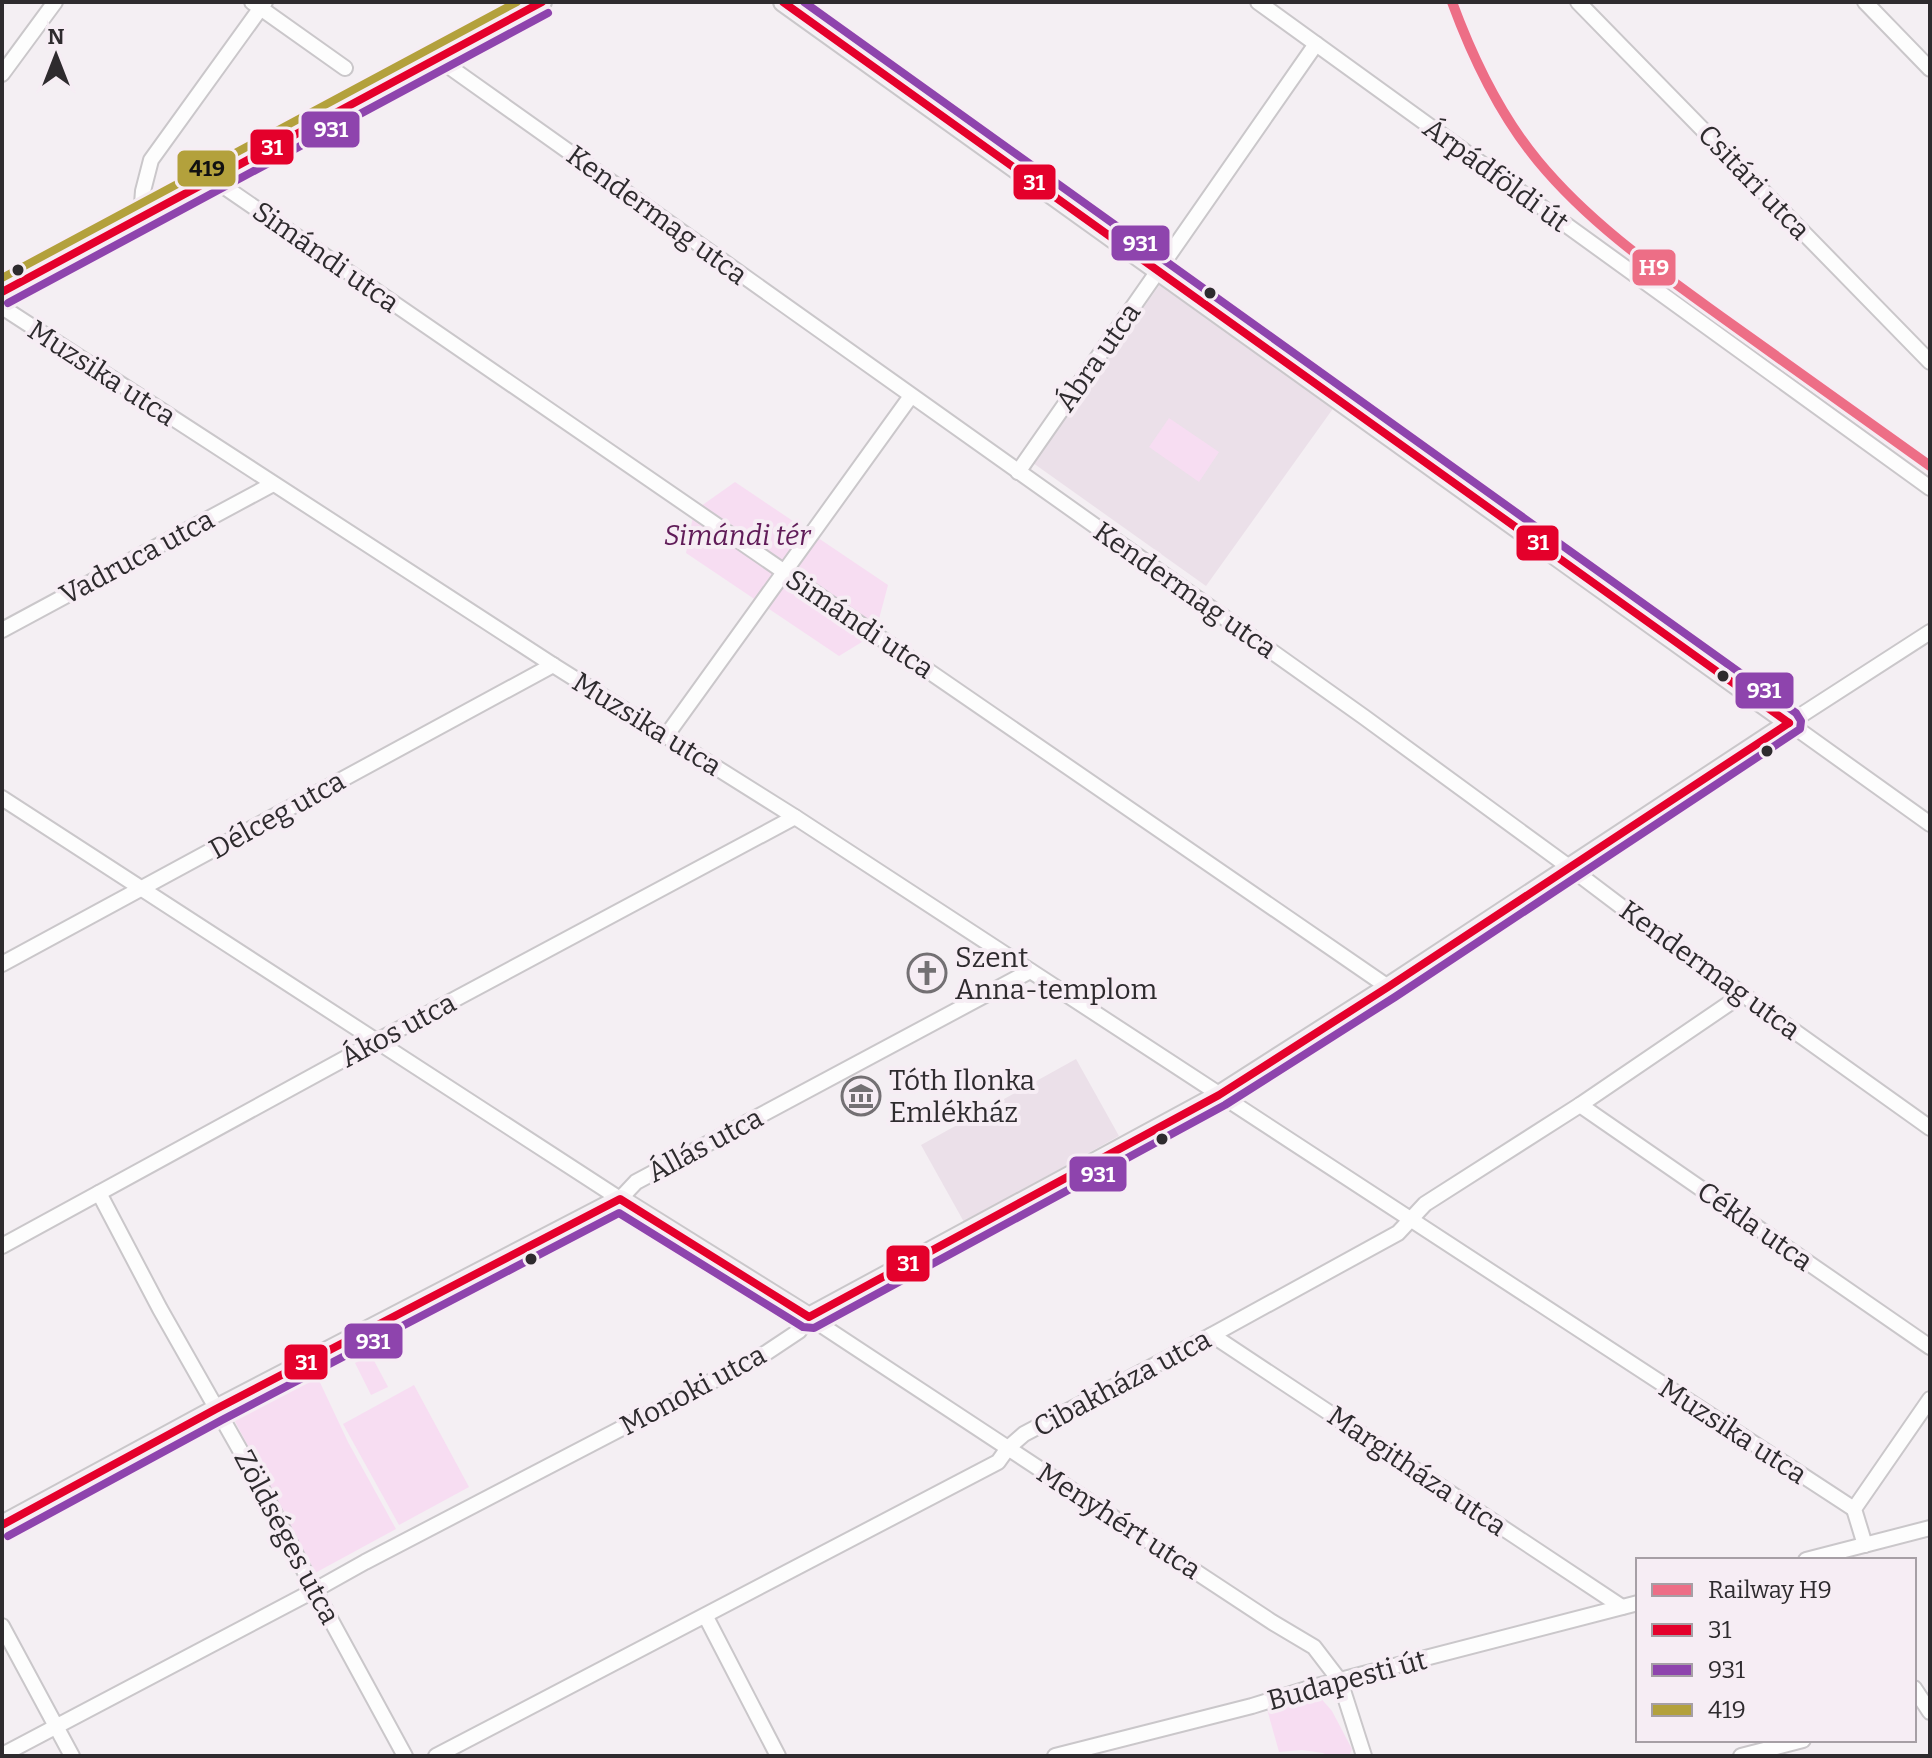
<svg xmlns="http://www.w3.org/2000/svg" width="1932" height="1758" font-family="Bitter,serif">
<style>
.built{fill:#ebe0e9}
.green{fill:#f7ddf2}
.lines{fill:none;stroke-linecap:round;stroke-linejoin:round}
.street-casing{stroke:#cac7ca;stroke-width:18}
.secondary-casing{stroke:#cac7ca;stroke-width:22}
.street{stroke:#fdfdfd;stroke-width:14}
.secondary{stroke:#f5f2f5;stroke-width:18}
.bus-1-casing{stroke:#f6edf4;stroke-width:14}
.bus-2-casing{stroke:#f6edf4;stroke-width:14}
.bus-3-casing{stroke:#f6edf4;stroke-width:14}
.bus-1{stroke:#e4002b;stroke-width:8}
.bus-2{stroke:#8e44ad;stroke-width:8}
.bus-3{stroke:#b3a13c;stroke-width:8}
.rail-1-casing{stroke:#f6edf4;stroke-width:16}
.rail-1{stroke:#ed6e86;stroke-width:10}
.bus-dot{fill:#2e2b2e;stroke:#f6edf4;stroke-width:3}
.labels{text-anchor:middle;dominant-baseline:central;stroke-width:8;stroke-linejoin:round;paint-order:stroke}
.street-label{font-size:28px;fill:#2e2b2e;stroke:#f6edf4}
.park-label{font-size:28px;font-style:italic;fill:#601b58;stroke:#f6edf4}
.poi-label{font-size:28px;fill:#2e2b2e;stroke:#f6edf4;text-anchor:start}
.line-badge{stroke:#f6edf4;stroke-width:3}
.badge-label{font-size:22px;text-anchor:middle;font-weight:bold;fill:#fff}
.pale-badge-label{font-size:22px;text-anchor:middle;font-weight:bold;fill:#111}
</style>
<rect width="100%" height="100%" fill="#f4eff3"/>
<!-- built -->
<g class="built">
<polygon points="1163,280 1337,403 1206,586 1033,463"/>
<polygon points="1076,1059 1119,1136 964,1222 921,1145"/>
</g>
<!-- green -->
<g class="green">
<polygon points="1169,418 1219,452 1199,482 1149,447"/>
<polygon points="735,482 888,585 875,634 839,656 686,553 694,511"/>
<polygon points="371,1355 388,1387 371,1395 355,1363"/>
<polygon points="316,1374 348,1442 396,1529 315,1573 231,1414"/>
<polygon points="414,1385 469,1487 399,1525 343,1424"/>
<polygon points="1318,1695 1332,1711 1352,1749 1349,1756 1328,1756 1323,1753 1302,1750 1279,1752 1267,1709"/>
</g>
<g class="lines">
<defs>
<g id="street">
<polyline points="252,2 345,68"/>
<polyline points="1258,2 1930,488"/>
<polyline points="1578,2 1930,362"/>
<polyline points="1865,2 1930,69"/>
<polyline points="437,58 1364,717 1569,867 1647,926 1930,1128"/>
<polyline points="2,74 55,2"/>
<polyline points="213,179 1388,987"/>
<polyline points="141,217 143,191 151,160 265,2"/>
<polyline points="2,307 553,665 795,817 1854,1509"/>
<polyline points="1018,472 1316,44"/>
<polyline points="2,630 273,484"/>
<polyline points="1930,632 1789,723 1930,824"/>
<polyline points="666,736 911,396"/>
<polyline points="2,798 620,1199 636,1182 1030,971"/>
<polyline points="2,964 553,665"/>
<polyline points="1580,1105 1930,1347"/>
<polyline points="99,1193 160,1309 261,1487 308,1578 405,1756"/>
<polyline points="2,1246 377,1041 795,817"/>
<polyline points="1212,1335 1622,1607"/>
<polyline points="1865,1545 1854,1509 1930,1399"/>
<polyline points="1806,1560 1930,1528"/>
<polyline points="706,1617 778,1756"/>
<polyline points="2,1626 72,1756"/>
<polyline points="1914,1688 1930,1712"/>
<polyline points="2,1755 315,1590 365,1562 766,1353 799,1331 809,1317 1272,1622 1314,1647 1340,1681 1364,1756"/>
<polyline points="436,1756 998,1462 1008,1448 1024,1434 1212,1335 1398,1233 1425,1204 1580,1105 1743,994"/>
<polyline points="1055,1756 1252,1706 1313,1687 1638,1603"/>
<polyline points="1741,1756 1803,1740"/>
</g>
<g id="secondary">
<polyline points="2,292 542,2"/>
<polyline points="2,1525 216,1409 620,1199 809,1317 1219,1095 1388,987 1789,723 783,2"/>
</g>
</defs>
<!-- street casing -->
<use href="#street" class="street-casing"/>
<!-- secondary casing -->
<use href="#secondary" class="secondary-casing"/>
<!-- street -->
<use href="#street" class="street"/>
<!-- secondary -->
<use href="#secondary" class="secondary"/>
<defs>
<g id="bus-1">
<polyline points="783,2 1789,723"/>
<polyline points="2,292 542,2"/>
<polyline points="2,1525 216,1409 620,1199 809,1317 1219,1095 1388,987 1789,723"/>
</g>
<g id="bus-2">
<polyline points="8,303 548,13"/>
<polyline points="8,1536 222,1420 619,1213 803,1327 814,1328 1225,1105 1395,997 1800,729 1801,721 1796,713 804,2"/>
</g>
<polyline id="bus-3" points="2,278 517,2"/>
</defs>
<!-- bus-1 casing -->
<use href="#bus-1" class="bus-1-casing"/>
<!-- bus-2 casing -->
<use href="#bus-2" class="bus-2-casing"/>
<!-- bus-3 casing -->
<use href="#bus-3" class="bus-3-casing"/>
<!-- bus-1 -->
<use href="#bus-1" class="bus-1"/>
<!-- bus-2 -->
<use href="#bus-2" class="bus-2"/>
<!-- bus-3 -->
<use href="#bus-3" class="bus-3"/>
<defs>
<path id="rail-1" d="M1452,2c21,57 47,112 86,159 52,63 120,110 185,157 69,49 138,99 207,148"/>
</defs>
<!-- rail-1 casing -->
<use href="#rail-1" class="rail-1-casing"/>
<!-- rail-1 -->
<use href="#rail-1" class="rail-1"/>
</g>
<!-- icons -->
<defs>
<symbol id="church-ring" viewBox="-11 -11 22 22"><circle r="9.5" fill="#f6edf4" stroke="#737073" stroke-width="1.5"/><path d="M-1.2-6h2.4v3.5h3.3v2.4h-3.3V6h-2.4V-.1h-3.3v-2.4h3.3Z" fill="#737073"/></symbol>
<symbol id="museum-ring" viewBox="-11 -11 22 22"><circle r="9.5" fill="#f6edf4" stroke="#737073" stroke-width="1.5"/><path d="M0-6L6-3V-2H-6V-3ZM-5-1h2V3h-2ZM-1-1h2V3h-2ZM3-1h2V3H3ZM-6 4H6V6H-6Z" fill="#737073"/></symbol>
</defs>
<g fill-rule="evenodd">
<use href="#church-ring" x="905" y="951" width="44" height="44"/>
<use href="#museum-ring" x="839" y="1074" width="44" height="44"/>
</g>
<!-- markers -->
<g class="bus-dot">
<circle cx="18" cy="270" r="7"/>
<circle cx="1210" cy="293" r="7"/>
<circle cx="1723" cy="676" r="7"/>
<circle cx="1767" cy="751" r="7"/>
<circle cx="1162" cy="1139" r="7"/>
<circle cx="531" cy="1259" r="7"/>
</g>
<g class="labels">
<!-- street labels -->
<g class="street-label">
<text transform="translate(1496 175) rotate(36)">Árpádföldi út</text>
<text transform="translate(1754 182) rotate(46)">Csitári utca</text>
<text transform="translate(657 215) rotate(36)">Kendermag utca</text>
<text transform="translate(326 257) rotate(35)">Simándi utca</text>
<text transform="translate(1098 357) rotate(-55)">Ábra utca</text>
<text transform="translate(102 373) rotate(33)">Muzsika utca</text>
<text transform="translate(137 557) rotate(-28)">Vadruca utca</text>
<text transform="translate(1185 590) rotate(35)">Kendermag utca</text>
<text transform="translate(860 624) rotate(34)">Simándi utca</text>
<text transform="translate(647 724) rotate(32)">Muzsika utca</text>
<text transform="translate(277 815) rotate(-29)">Délceg utca</text>
<text transform="translate(1710 970) rotate(36)">Kendermag utca</text>
<text transform="translate(398 1030) rotate(-28)">Ákos utca</text>
<text transform="translate(705 1145) rotate(-28)">Állás utca</text>
<text transform="translate(1755 1226) rotate(35)">Cékla utca</text>
<text transform="translate(1122 1383) rotate(-28)">Cibakháza utca</text>
<text transform="translate(693 1390) rotate(-28)">Monoki utca</text>
<text transform="translate(1733 1431) rotate(33)">Muzsika utca</text>
<text transform="translate(1417 1471) rotate(34)">Margitháza utca</text>
<text transform="translate(1119 1521) rotate(33)">Menyhért utca</text>
<text transform="translate(287 1537) rotate(62)">Zöldséges utca</text>
<text transform="translate(1347 1680) rotate(-15)">Budapesti út</text>
</g>
<!-- park labels -->
<g class="park-label">
<text x="737" y="535">Simándi tér</text>
</g>
<!-- poi labels -->
<g class="poi-label">
<text x="955" y="957">Szent<tspan x="955" dy="32">Anna-templom</tspan></text>
<text x="889" y="1080">Tóth Ilonka<tspan x="889" dy="32">Emlékház</tspan></text>
</g>
</g>
<g class="line-badge">
<rect x="300" y="110" width="61" height="39" rx="8" fill="#8e44ad"/>
<rect x="249" y="128" width="46" height="38" rx="8" fill="#e4002b"/>
<rect x="176" y="149" width="61" height="39" rx="8" fill="#b3a13c"/>
<rect x="1012" y="163" width="45" height="38" rx="8" fill="#e4002b"/>
<rect x="1110" y="224" width="61" height="38" rx="8" fill="#8e44ad"/>
<rect x="1631" y="248" width="46" height="39" rx="8" fill="#ed6e86"/>
<rect x="1515" y="524" width="45" height="38" rx="8" fill="#e4002b"/>
<rect x="1734" y="671" width="61" height="39" rx="8" fill="#8e44ad"/>
<rect x="1068" y="1155" width="60" height="38" rx="8" fill="#8e44ad"/>
<rect x="885" y="1244" width="46" height="39" rx="8" fill="#e4002b"/>
<rect x="343" y="1322" width="61" height="38" rx="8" fill="#8e44ad"/>
<rect x="283" y="1343" width="46" height="38" rx="8" fill="#e4002b"/>
</g>
<g class="badge-label">
<text x="331" y="137">931</text>
<text x="272" y="155">31</text>
<text x="1034" y="190">31</text>
<text x="1140" y="251">931</text>
<text x="1654" y="275">H9</text>
<text x="1538" y="550">31</text>
<text x="1764" y="698">931</text>
<text x="1098" y="1182">931</text>
<text x="908" y="1271">31</text>
<text x="373" y="1349">931</text>
<text x="306" y="1370">31</text>
</g>
<g class="pale-badge-label">
<text x="207" y="176">419</text>
</g>
<!-- border -->
<rect width="1932" height="1758" fill="none" stroke="#2e2b2e" stroke-width="8"/>
<!-- legend -->
<rect x="1636" y="1558" width="280" height="184" fill="#f6edf4" stroke="#a69fa5" stroke-width="2"/>
<rect x="1652" y="1584" width="40" height="12" fill="#ed6e86" stroke="#a69fa5" stroke-width="2"/>
<text x="1708" y="1598" font-size="24" fill="#2e2b2e">Railway H9</text>
<rect x="1652" y="1624" width="40" height="12" fill="#e4002b" stroke="#a69fa5" stroke-width="2"/>
<text x="1708" y="1638" font-size="24" fill="#2e2b2e">31</text>
<rect x="1652" y="1664" width="40" height="12" fill="#8e44ad" stroke="#a69fa5" stroke-width="2"/>
<text x="1708" y="1678" font-size="24" fill="#2e2b2e">931</text>
<rect x="1652" y="1704" width="40" height="12" fill="#b3a13c" stroke="#a69fa5" stroke-width="2"/>
<text x="1708" y="1718" font-size="24" fill="#2e2b2e">419</text>
<!-- north arrow -->
<g transform="translate(56 56)" stroke="#f6edf4" stroke-width="6" paint-order="stroke">
<path d="M0-6L14 30L0 20L-14 30Z" fill="#2e2b2e"/>
<text y="-12" font-size="22" font-weight="bold" text-anchor="middle" fill="#2e2b2e">N</text>
</g>
</svg>
